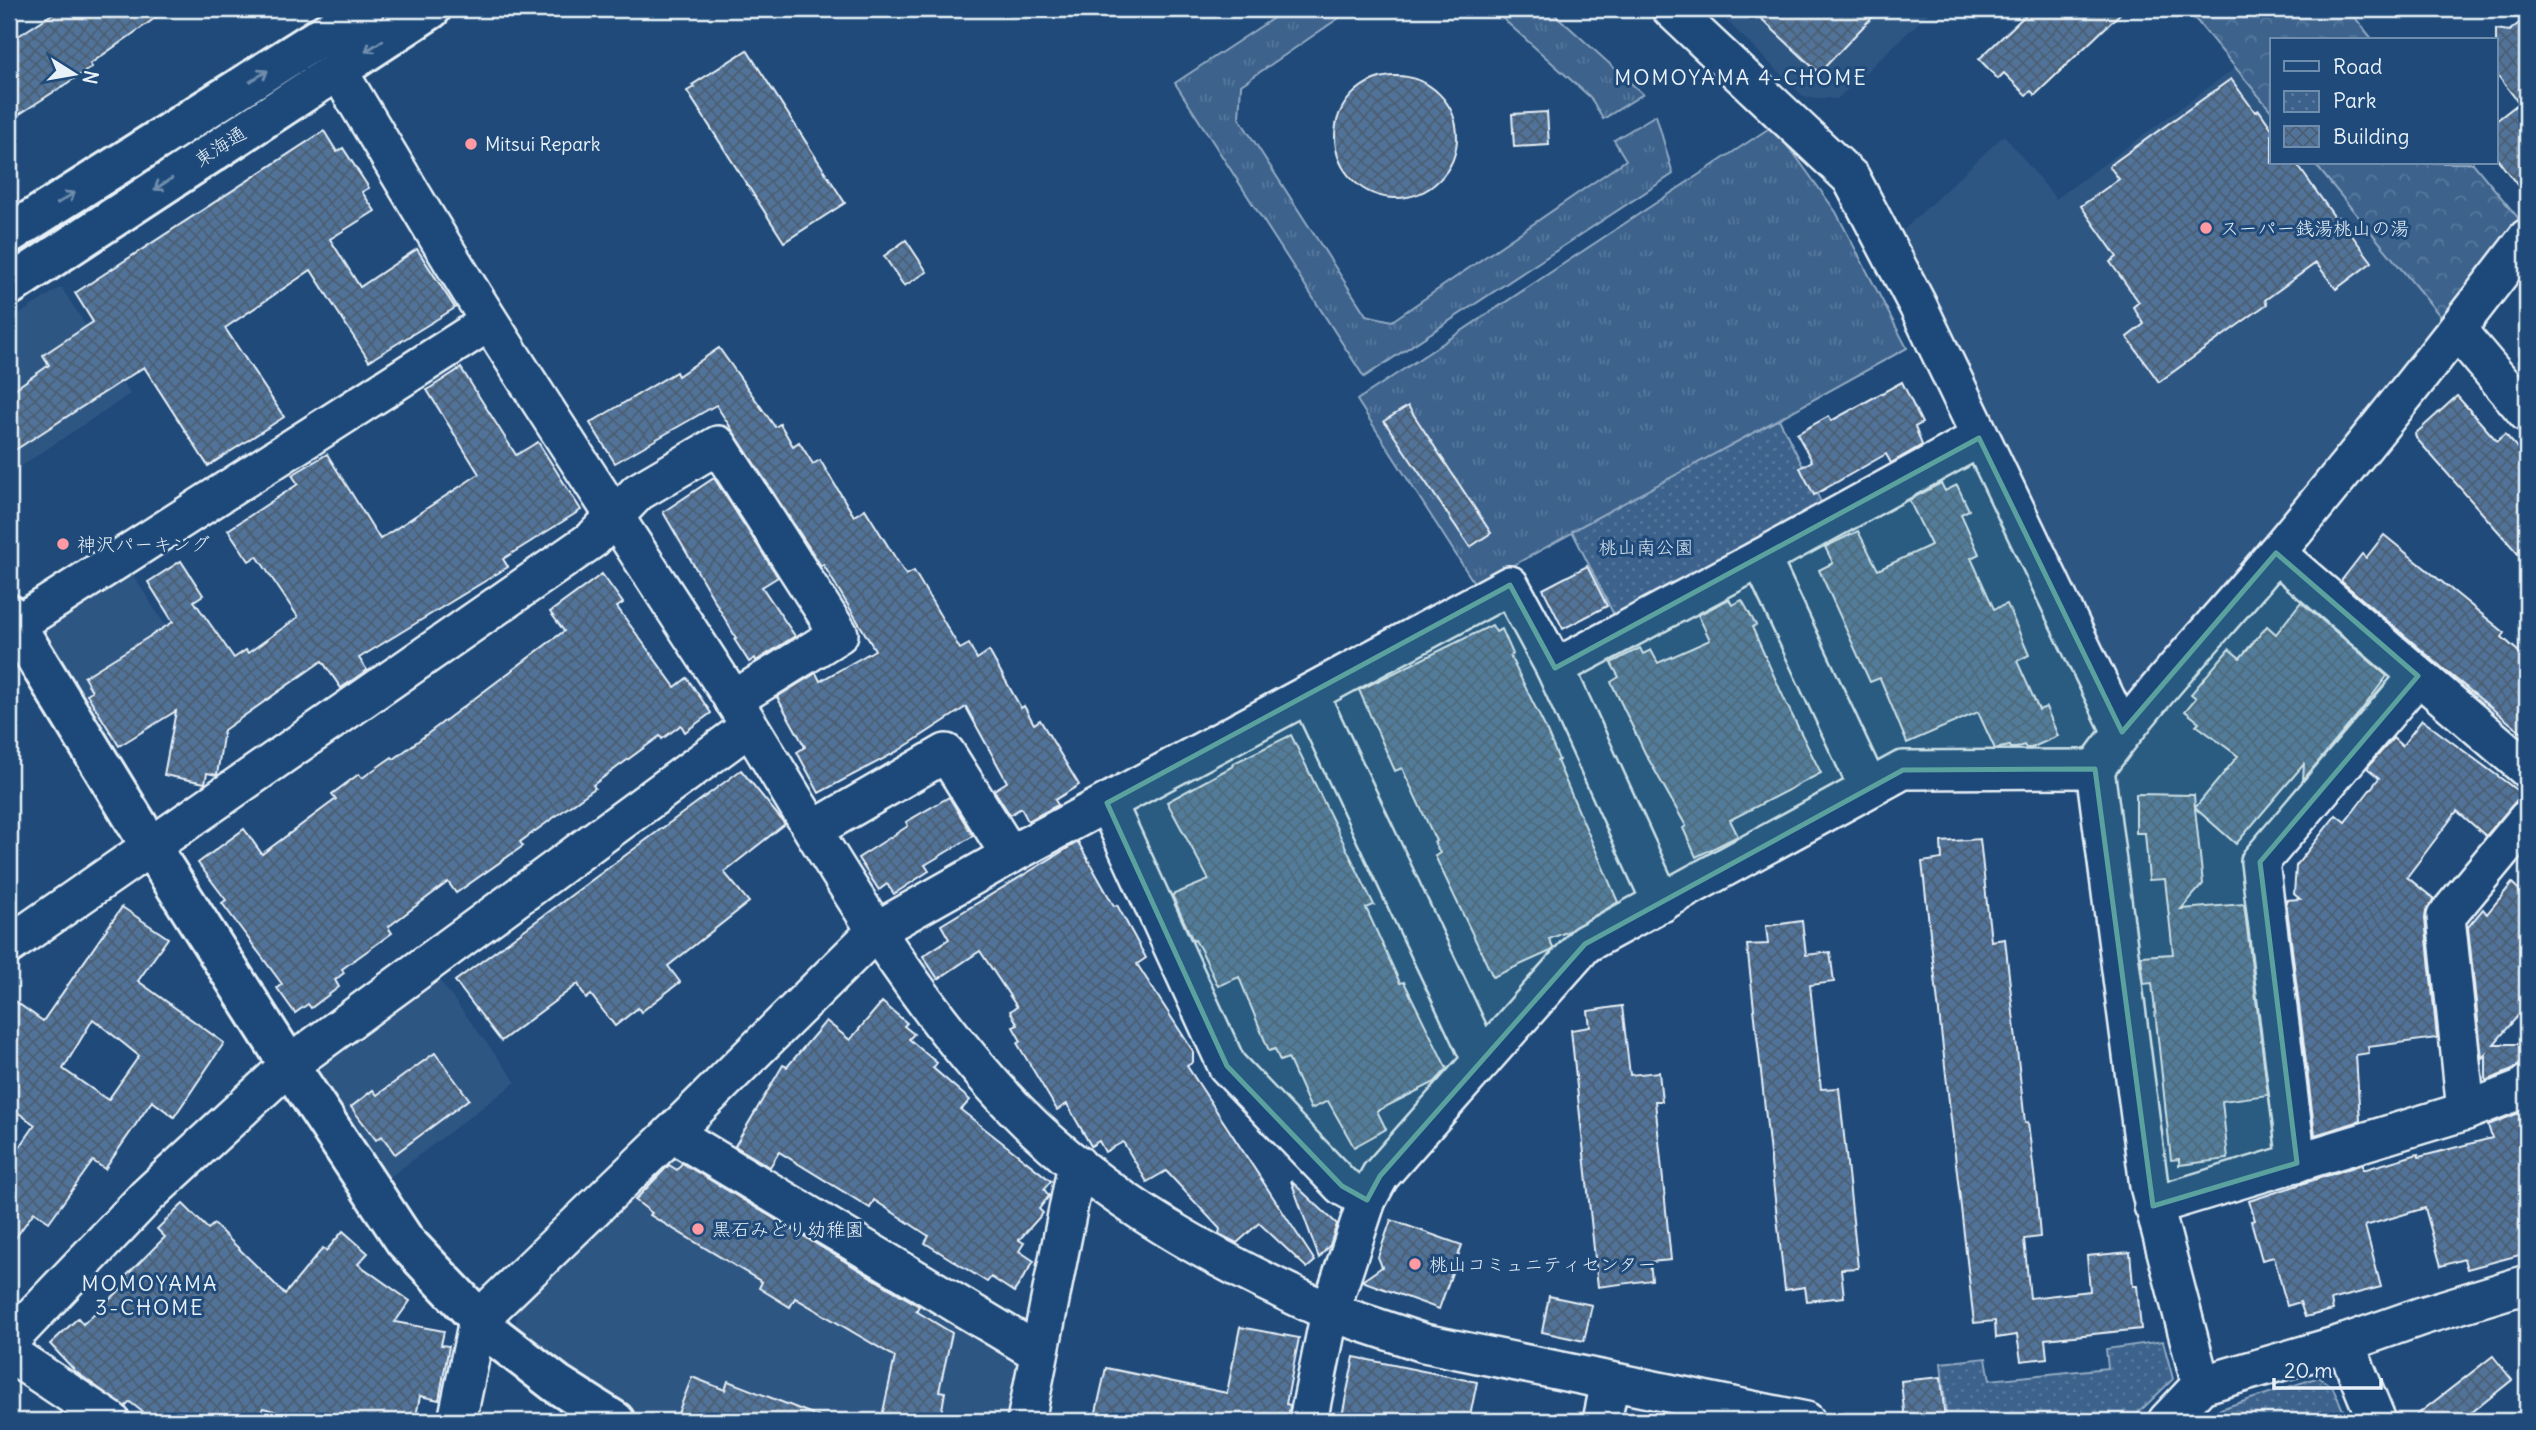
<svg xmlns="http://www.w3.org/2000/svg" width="2536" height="1430" font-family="Delius,'Klee One',sans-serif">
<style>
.built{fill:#2e5683}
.grass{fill:url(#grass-tufts);stroke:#92aac2;stroke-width:2}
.forest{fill:url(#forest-crowns);stroke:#92aac2;stroke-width:2}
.park{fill:url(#park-dots);stroke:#92aac2;stroke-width:2}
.building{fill:url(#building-cross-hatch);stroke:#e8f1f8;stroke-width:2;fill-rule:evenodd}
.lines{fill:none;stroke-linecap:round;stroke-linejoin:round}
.minor-casing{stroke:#e8f1f8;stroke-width:42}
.tertiary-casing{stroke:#e8f1f8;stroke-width:44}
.primary-casing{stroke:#e8f1f8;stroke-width:44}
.minor{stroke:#1f4a7a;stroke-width:37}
.tertiary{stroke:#1f4a7a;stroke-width:38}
.primary{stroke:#1f4a7a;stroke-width:38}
.oneway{stroke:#6f8dac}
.marked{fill:#5ba19e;fill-opacity:0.2;stroke:#5ba19e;stroke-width:5;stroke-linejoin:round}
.poi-dot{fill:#ff9aa2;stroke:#1f4a7a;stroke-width:2.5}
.labels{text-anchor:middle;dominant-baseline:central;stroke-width:6;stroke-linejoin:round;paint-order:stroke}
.poi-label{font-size:19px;fill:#e8f1f8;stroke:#1f4a7a;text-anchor:start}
.street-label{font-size:19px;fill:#e8f1f8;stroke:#1f4a7a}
.park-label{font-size:19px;fill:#d7e3ed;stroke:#1f4a7a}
.neighbourhood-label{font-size:21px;letter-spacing:2px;fill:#e8f1f8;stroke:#1f4a7a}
</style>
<defs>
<pattern id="grass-tufts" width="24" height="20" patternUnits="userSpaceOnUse" patternTransform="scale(1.75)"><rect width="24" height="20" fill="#3c628c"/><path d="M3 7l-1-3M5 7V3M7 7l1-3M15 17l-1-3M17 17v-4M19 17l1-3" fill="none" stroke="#58799d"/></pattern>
<pattern id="forest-crowns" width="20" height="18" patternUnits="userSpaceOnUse" patternTransform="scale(1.75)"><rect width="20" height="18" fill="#3c628c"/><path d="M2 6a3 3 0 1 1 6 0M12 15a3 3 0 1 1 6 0" fill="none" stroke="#58799d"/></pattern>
<pattern id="park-dots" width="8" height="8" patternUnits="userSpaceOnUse" patternTransform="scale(1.75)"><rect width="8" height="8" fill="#3c628c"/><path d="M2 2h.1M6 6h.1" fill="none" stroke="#58799d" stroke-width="1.8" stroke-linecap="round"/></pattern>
<pattern id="building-cross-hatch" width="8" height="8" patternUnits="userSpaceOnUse" patternTransform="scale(1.75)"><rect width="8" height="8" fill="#517399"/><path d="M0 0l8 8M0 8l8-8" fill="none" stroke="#4c5e72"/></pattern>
</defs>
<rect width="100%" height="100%" fill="#1f4a7a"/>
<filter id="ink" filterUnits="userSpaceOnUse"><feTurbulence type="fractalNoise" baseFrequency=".0143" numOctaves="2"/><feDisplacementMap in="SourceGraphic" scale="14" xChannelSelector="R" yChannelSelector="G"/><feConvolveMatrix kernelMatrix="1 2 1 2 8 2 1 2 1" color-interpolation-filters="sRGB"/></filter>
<g filter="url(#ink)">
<!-- built -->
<g class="built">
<polygon points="1715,9 1933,9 1837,99 1804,97"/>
<polygon points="2235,68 2272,112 2272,163 2314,163 2445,322 2142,695 2113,689 1966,359 1898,235 2004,135 2056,199"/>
<polygon points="61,287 130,394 9,474 9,321"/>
<polygon points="129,569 190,664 93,724 43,647 47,624"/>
<polygon points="437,977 516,1082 382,1183 318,1082 323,1065"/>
<polygon points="666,1157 685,1157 1010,1354 1017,1368 1006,1421 648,1421 578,1377 515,1330 518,1300"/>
<polygon points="1645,1401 1743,1421 1624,1421 1626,1412"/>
</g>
<!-- grass -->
<g class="grass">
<polygon points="1287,9 1352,9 1241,85 1239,118 1366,315 1392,321 1626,160 1614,140 1656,115 1673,174 1364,377 1175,83"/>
<polygon points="1492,9 1549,9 1643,94 1603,119 1590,97"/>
<polygon points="1771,127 1795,155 1836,212 1907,348 1476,586 1357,400"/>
</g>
<!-- forest -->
<g class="forest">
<polygon points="2187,9 2348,9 2373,40 2272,40 2272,112"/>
<polygon points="2314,163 2473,163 2524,225 2445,322"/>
</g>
<!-- park -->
<g class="park">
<polygon points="1779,419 1823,506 1617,621 1572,531"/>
<polygon points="2163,1341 2173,1379 2130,1421 1947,1421 1941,1363 1986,1358 1990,1380 2108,1368 2106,1349"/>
<polygon points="2319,1377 2333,1388 2348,1421 2202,1421 2208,1416 2223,1408"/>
</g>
<!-- building -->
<g class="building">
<polygon points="60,9 168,9 90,64 92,67 9,121 9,42"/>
<polygon points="1751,9 1880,9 1819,73"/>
<polygon points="2032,9 2125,9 2035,95 2031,91 2026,95 2004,73 1998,79 1979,59"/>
<polygon points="2527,17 2527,198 2496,157 2496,121 2519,103 2496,73 2496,29 2509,31"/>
<polygon points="747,50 845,203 784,242 687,91 694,87 692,85"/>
<circle cx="1396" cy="137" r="61"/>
<polygon points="2231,79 2255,112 2259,110 2272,129 2272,163 2296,163 2336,219 2338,217 2372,262 2336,289 2316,263 2265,300 2267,304 2159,382 2127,337 2144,324 2133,307 2139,302 2110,262 2117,257 2081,206 2119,179 2109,166"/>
<polygon points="1547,112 1549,145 1514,147 1512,114"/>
<polygon points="324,131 337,152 343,148 369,188 362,192 375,211 330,239 360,287 417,249 455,308 369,361 311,270 225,328 284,417 208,466 144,367 9,454 9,393 49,365 43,355 93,322 75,293"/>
<polygon points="906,240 927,272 904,286 884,256"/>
<polygon points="719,348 775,427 780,424 793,446 799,442 813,464 820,460 854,516 865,509 906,575 914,571 960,649 969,644 977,659 989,651 1021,708 1024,706 1034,724 1040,720 1079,785 1055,800 1058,805 1028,821 1021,808 1010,815 994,790 1007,782 966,707 898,751 819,793 797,752 805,747 777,697 816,673 820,681 875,650 823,564 821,566 814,555 716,405 615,463 590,423 676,372 678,376"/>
<polygon points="461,368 516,455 538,442 581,510 503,559 508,567 359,658 367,670 341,688 322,661 224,730 217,775 207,773 205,783 164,775 176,711 119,746 87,694 92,691 84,677 173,622 148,582 181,561 203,595 194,601 234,658 246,650 248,653 298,617 257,556 249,561 228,530 298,484 292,475 327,454 380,539 479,474 427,390"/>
<polygon points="1902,382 1922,423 1915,427 1922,445 1891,463 1886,454 1814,495 1800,468 1812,461 1797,434 1829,416 1831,421"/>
<polygon points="2457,396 2497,441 2505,434 2527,459 2527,564 2416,438 2415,434"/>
<polygon points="1408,406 1491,533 1470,547 1384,421"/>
<polygon points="714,478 778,577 762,587 795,636 756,661 755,658 749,662 734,639 736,638 663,512"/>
<polygon points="1941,483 1945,491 1957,485 1969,510 1961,514 1979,554 1971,558 1994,609 2007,604 2029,655 2017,661 2039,710 2046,707 2058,736 2031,748 2026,748 2024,745 2017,748 2011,748 2010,746 1995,749 1978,712 1907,743 1880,678 1870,682 1819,570 1833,563 1825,547 1858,531 1878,570 1931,545 1909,500"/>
<polygon points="2384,535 2505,633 2502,637 2527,659 2527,737 2446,671 2341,581 2362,554 2366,558"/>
<polygon points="1587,566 1607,606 1563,629 1543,589"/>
<polygon points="602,574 623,603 617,607 675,687 687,678 711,713 685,732 681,725 662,739 660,736 593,785 595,788 520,842 523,846 456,893 448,882 388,927 392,933 342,969 344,973 335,980 339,987 311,1008 308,1004 295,1013 277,988 282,984 222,903 226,900 198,863 244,829 262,854 336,799 332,794 359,774 362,778 392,757 394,759 564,631 550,612"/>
<polygon points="1729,599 1732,605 1742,600 1756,625 1752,627 1787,705 1821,773 1730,820 1738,836 1696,857 1683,828 1686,826 1645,753 1611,682 1619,677 1611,663 1640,648 1643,654 1651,650 1658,663 1710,640 1698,615"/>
<polygon points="2301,602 2387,676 2360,712 2303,780 2304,764 2236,844 2195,808 2203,884 2181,909 2244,904 2268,1095 2222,1101 2228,1159 2179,1165 2179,1159 2171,1160 2152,983 2144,984 2141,956 2173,954 2165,879 2149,880 2145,833 2136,833 2136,794 2194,795 2195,808 2238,756 2196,725 2199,722 2185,711 2196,698 2191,694 2229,649 2240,658 2267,626 2276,634"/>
<polygon points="1492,625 1496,632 1502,629 1513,654 1510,656 1545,727 1559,760 1557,761 1618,902 1569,931 1549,939 1553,948 1551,951 1493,977 1435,856 1440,853 1434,842 1436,841 1402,768 1395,771 1359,690"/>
<polygon points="2422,720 2522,794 2486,836 2457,811 2407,877 2434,899 2426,910 2425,919 2437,1038 2368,1047 2369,1053 2356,1055 2360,1121 2315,1135 2286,900 2300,899 2294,894 2296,866 2336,815 2345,822 2379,778 2367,768 2393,738 2402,746"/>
<polygon points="1291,735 1374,905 1366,908 1400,983 1404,982 1447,1069 1435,1082 1377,1111 1386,1129 1354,1147 1328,1101 1311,1109 1288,1058 1280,1061 1275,1049 1269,1051 1239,977 1218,986 1202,952 1195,940 1193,941 1172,895 1209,880 1167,802 1233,766 1232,764"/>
<polygon points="741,770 785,824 724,872 749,902 668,966 680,982 641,1012 638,1008 615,1026 591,995 586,999 578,984 501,1041 455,981"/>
<polygon points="949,797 973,836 925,865 929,871 894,894 887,884 879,890 858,858 908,826 906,822"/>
<polygon points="1980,839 1991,941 2005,939 2025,1123 2028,1122 2037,1199 2040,1237 2024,1239 2030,1298 2090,1291 2087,1256 2130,1252 2133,1286 2137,1286 2141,1329 2045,1339 2047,1358 2021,1361 2017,1335 1996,1338 1995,1321 1974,1323 1922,862 1942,859 1941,842"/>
<polygon points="1078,842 1114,906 1117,905 1146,958 1137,964 1193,1051 1193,1062 1187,1066 1315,1261 1307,1268 1259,1223 1237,1243 1219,1234 1220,1229 1166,1171 1147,1182 1123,1142 1105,1152 1099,1141 1091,1146 1067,1104 1057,1110 1017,1043 1021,1041 1013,1027 1018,1025 1010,1011 1017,1007 980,951 938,979 923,956 949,939 941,925"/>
<polygon points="2512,883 2527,897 2527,1005 2494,1044 2527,1044 2527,1063 2519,1065 2510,1071 2486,1081 2486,1054 2482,1058 2468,927 2483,909 2487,914"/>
<path d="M122,907l46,31 -30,43 86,62 -50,74 -22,-16 -47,68 -12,-8 -44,61 -15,-10 -25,35v-84l26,-38 -26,-19v-109l34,24zM93,1019l46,37 -31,44 -45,-31z"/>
<polygon points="1802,921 1806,955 1830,952 1834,982 1810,985 1821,1089 1839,1088 1858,1268 1841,1269 1844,1297 1807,1301 1805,1287 1785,1290 1747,945 1768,944 1766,926"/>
<polygon points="882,1002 907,1023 904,1026 914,1034 909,1039 937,1063 933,1068 970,1100 961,1110 1051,1181 1044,1189 1049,1196 1039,1209 1043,1213 1019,1240 1024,1243 1019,1251 1034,1261 1014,1292 991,1277 987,1282 925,1243 929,1236 927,1235 874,1200 870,1208 779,1152 770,1167 735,1146 783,1065 787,1067 826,1021 850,1040"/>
<polygon points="1622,1006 1630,1075 1659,1072 1662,1101 1655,1101 1671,1260 1650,1262 1652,1280 1598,1287 1571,1030 1590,1027 1588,1011"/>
<polygon points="435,1053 469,1099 395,1154 382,1136 376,1140 351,1107 373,1090 377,1095"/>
<polygon points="2527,1110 2527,1253 2467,1269 2464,1259 2441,1266 2425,1208 2365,1226 2381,1287 2331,1300 2333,1310 2305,1317 2300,1302 2287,1306 2274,1257 2262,1260 2251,1221 2255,1220 2249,1201 2363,1164 2363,1170 2418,1154 2419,1157 2492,1138 2488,1125"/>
<polygon points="682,1163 919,1306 916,1311 952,1333 939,1391 945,1392 940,1421 881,1421 895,1357 795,1298 790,1307 759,1288 762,1282 650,1215 652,1213 635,1200 669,1165 677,1170"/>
<polygon points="1291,1181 1337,1224 1330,1245 1319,1258"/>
<polygon points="183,1204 208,1229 214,1224 285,1294 323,1248 326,1251 343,1231 368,1253 358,1264 410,1301 395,1322 444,1331 441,1345 449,1346 439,1400 420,1396 415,1421 310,1421 263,1408 257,1421 154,1421 130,1402 125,1407 76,1372 50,1344 78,1318 83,1324 130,1281 126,1276 165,1237 157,1229"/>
<polygon points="1391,1220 1462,1245 1439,1309 1362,1281 1382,1267 1378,1257"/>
<polygon points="1549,1296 1592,1305 1584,1341 1542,1332"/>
<polygon points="1240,1327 1299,1338 1286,1404 1290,1405 1288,1421 1094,1421 1106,1368 1227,1393"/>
<polygon points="2493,1356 2512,1380 2461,1421 2409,1421"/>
<polygon points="1354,1357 1477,1382 1469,1421 1341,1421"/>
<polygon points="692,1377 725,1390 728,1381 825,1419 825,1421 675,1421"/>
<polygon points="1941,1377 1945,1421 1905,1421 1901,1381"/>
</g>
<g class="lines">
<defs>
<g id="minor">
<polyline points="1671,9 1851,178 1918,306 2122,732"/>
<path d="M337,69c52,86 102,173 156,258 78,124 159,246 238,369 89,142 169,294 286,415 87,89 201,151 313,201l37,-112 13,-24 205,-232 318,-174 192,-1"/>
<polyline points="2457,330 2527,413"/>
<polyline points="2276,553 2527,769"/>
<polyline points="1761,558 1868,787"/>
<polyline points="16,625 489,322"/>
<polyline points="1555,668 1761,558 1979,438"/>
<polyline points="1309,694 1482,1061"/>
<polyline points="1107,803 1227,1066 1342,1186 1367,1200"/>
<polyline points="813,830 946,753 1010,855"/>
<polyline points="9,945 593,539 638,492 718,445 839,634 733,700"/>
<polyline points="2466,1111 2446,917 2527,819"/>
<polyline points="672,1133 1039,1353"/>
<polyline points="2297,1163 2260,862 2418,676"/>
<polyline points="2153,1206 2466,1111 2523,1089 2527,1084"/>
<polyline points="9,1341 147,1196 289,1065 749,727"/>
<polyline points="2345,1343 2377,1421"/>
<polyline points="9,1353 111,1421"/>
<path d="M2201,1385l-52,-199 -54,-417c55,-76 121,-144 181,-216 86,-103 170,-209 251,-315"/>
<polyline points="457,1421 478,1320 672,1133 877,930 1010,855 1510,585 1555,668 1662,903"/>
<polyline points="1026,1421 1077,1164"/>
<polyline points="1308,1421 1330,1312 1424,1343 1806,1421"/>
<polyline points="1602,1421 1610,1382"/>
<polyline points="2167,1421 2201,1385 2345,1343 2422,1316 2527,1284"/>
</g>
<polyline id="tertiary" points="9,614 151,847 289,1065 405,1241 496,1337 557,1384 615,1421"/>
<g id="primary">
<polyline points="9,234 364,9"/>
<polyline points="9,286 431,9"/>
</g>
</defs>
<!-- minor casing -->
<use href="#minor" class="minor-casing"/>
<!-- tertiary casing -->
<use href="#tertiary" class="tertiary-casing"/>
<!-- primary casing -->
<use href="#primary" class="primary-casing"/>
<!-- minor -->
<use href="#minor" class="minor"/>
<!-- tertiary -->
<use href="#tertiary" class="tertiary"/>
<!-- primary -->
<use href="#primary" class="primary"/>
</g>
<!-- one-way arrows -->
<defs><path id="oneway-shaft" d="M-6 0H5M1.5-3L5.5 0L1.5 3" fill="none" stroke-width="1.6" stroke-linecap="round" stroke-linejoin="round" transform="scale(1.75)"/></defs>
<g class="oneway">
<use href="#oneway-shaft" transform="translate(374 46) rotate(147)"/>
<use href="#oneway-shaft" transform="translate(259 76) rotate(-32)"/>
<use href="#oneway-shaft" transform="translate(163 184) rotate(147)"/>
<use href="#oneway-shaft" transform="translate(66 198) rotate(-32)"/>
</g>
</g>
<!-- marked area -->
<path class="marked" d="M1979,438l143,294 154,-179 142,123 -158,186 37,301 -144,43 -58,-437 -192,1 -318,174 -205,232 -13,24 -25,-14 -115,-120 -120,-263 403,-218 45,83z"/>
<!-- markers -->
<g class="poi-dot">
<circle cx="471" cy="144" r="7"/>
<circle cx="2206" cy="228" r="7"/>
<circle cx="63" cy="544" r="7"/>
<circle cx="698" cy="1229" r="7"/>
<circle cx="1415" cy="1264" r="7"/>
</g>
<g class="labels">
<!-- poi labels -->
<g class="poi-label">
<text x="485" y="144">Mitsui Repark</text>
<text x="2220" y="228">スーパー銭湯桃山の湯</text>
<text x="77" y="544">神沢パーキング</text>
<text x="712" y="1229">黒石みどり幼稚園</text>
<text x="1429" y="1264">桃山コミュニティセンター</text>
</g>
<!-- street labels -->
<g class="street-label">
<text transform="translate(220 146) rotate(-33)">東海通</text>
</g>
<!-- park labels -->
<g class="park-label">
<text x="1646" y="547">桃山南公園</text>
</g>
<!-- neighbourhood labels -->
<g class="neighbourhood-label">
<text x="1741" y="77">MOMOYAMA 4-CHOME</text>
<text x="150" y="1283">MOMOYAMA<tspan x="150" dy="24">3-CHOME</tspan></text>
</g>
</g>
<!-- margin -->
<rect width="2536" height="1430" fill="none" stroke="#1f4a7a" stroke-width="35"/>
<rect x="18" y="18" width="2501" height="1395" fill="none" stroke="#e8f1f8" stroke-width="2.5" filter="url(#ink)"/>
<!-- legend -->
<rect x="2270" y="38" width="228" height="126" fill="#1f4a7a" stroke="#6f8dac" stroke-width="2"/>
<rect x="2284" y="61" width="35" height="10" fill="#1f4a7a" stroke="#6f8dac" stroke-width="2"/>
<text x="2333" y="74" font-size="21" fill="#e8f1f8">Road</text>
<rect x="2284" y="91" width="35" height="21" fill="url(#park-dots)" stroke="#6f8dac" stroke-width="2"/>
<text x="2333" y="108" font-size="21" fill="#e8f1f8">Park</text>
<rect x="2284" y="126" width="35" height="21" fill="url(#building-cross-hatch)" stroke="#6f8dac" stroke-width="2"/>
<text x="2333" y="144" font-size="21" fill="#e8f1f8">Building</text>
<!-- north arrow -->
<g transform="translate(74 74) rotate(101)" stroke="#1f4a7a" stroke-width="5" paint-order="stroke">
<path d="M0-5L12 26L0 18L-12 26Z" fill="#e8f1f8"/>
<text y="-10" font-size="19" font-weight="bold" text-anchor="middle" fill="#e8f1f8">N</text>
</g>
<!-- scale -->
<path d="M2274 1378v10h107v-10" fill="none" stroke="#e8f1f8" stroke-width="3.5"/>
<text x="2284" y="1378" font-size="21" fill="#e8f1f8" stroke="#1f4a7a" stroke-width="5" paint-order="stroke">20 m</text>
</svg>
